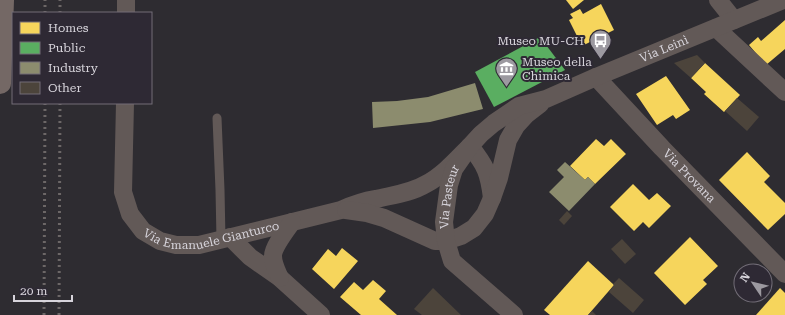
<svg xmlns="http://www.w3.org/2000/svg" width="785" height="315" font-family="'Roboto Serif',serif">
<style>
.homes{fill:#f6d55c}
.public{fill:#5aae61}
.industry{fill:#8c8c6e}
.building{fill:#4c443b}
.lines{fill:none;stroke-linecap:round;stroke-linejoin:round}
.lane{stroke:#625957;stroke-width:9}
.street{stroke:#625957;stroke-width:18}
.highway{stroke:#746865;stroke-width:22}
.rail{stroke:#6c6767;stroke-width:3;stroke-dasharray:2 4;stroke-linecap:butt}
.labels{text-anchor:middle;dominant-baseline:central;stroke-width:4;stroke-linejoin:round;paint-order:stroke}
.poi-label{font-size:12px;fill:#d7d4db;stroke:#2e2934;text-anchor:end}
.street-label{font-size:12px;fill:#d7d4db;stroke:#2e2934}
</style>
<rect width="100%" height="100%" fill="#2e2c31"/>
<!-- homes -->
<g class="homes">
<polygon points="566,0 584,0 573,9"/>
<polygon points="601,4 614,30 582,46 569,20 573,18 570,14 580,9 583,14"/>
<polygon points="785,20 785,49 766,65 749,45 758,37 761,41"/>
<polygon points="705,63 740,95 724,112 704,94 706,92 691,78"/>
<polygon points="666,76 690,110 676,119 673,115 657,125 636,94"/>
<polygon points="596,139 604,146 611,139 626,154 595,184 588,177 585,180 570,166"/>
<polygon points="747,152 770,176 764,182 785,203 785,214 768,230 719,180"/>
<polygon points="633,184 649,200 657,193 671,206 649,228 643,222 634,231 610,207"/>
<polygon points="690,237 718,266 703,280 707,284 685,305 654,273"/>
<polygon points="342,248 358,261 334,289 312,269 328,249 336,256"/>
<polygon points="588,261 614,285 588,315 550,315 544,310"/>
<polygon points="373,280 386,291 379,299 397,315 361,315 340,297 354,282 363,290"/>
<polygon points="780,288 785,293 785,315 756,315"/>
</g>
<!-- public -->
<polygon class="public" points="540,37 565,70 494,107 475,72"/>
<!-- industry -->
<g class="industry">
<polygon points="475,83 483,109 430,122 373,128 372,102 397,101 428,97"/>
<polygon points="565,162 585,180 588,177 595,184 569,211 549,192 564,177 557,170"/>
</g>
<!-- building -->
<g class="building">
<polygon points="697,55 705,63 691,78 674,63"/>
<polygon points="737,98 759,117 747,131 725,111"/>
<polygon points="567,211 572,216 564,225 559,220"/>
<polygon points="622,239 636,254 625,264 611,249"/>
<polygon points="619,278 644,300 633,313 609,292 614,285 613,284"/>
<polygon points="433,288 461,315 422,315 414,309"/>
<polygon points="592,311 596,315 588,315"/>
</g>
<g class="lines">
<!-- lane -->
<polyline class="lane" points="217,118 220,190 221,239"/>
<!-- street -->
<g class="street">
<polyline points="718,0 734,20"/>
<polyline points="126,13 126,0"/>
<polyline points="716,28 785,92"/>
<path id="s1" d="M596,77l66,71 123,126"/>
<path id="s2" d="M125,103l-2,89 7,22 13,17 17,10 16,4h23l142,-35c11,-5 23,-9 35,-11 17,-4 35,-6 50,-15 17,-9 30,-24 44,-38 16,20 19,27 22,52"/>
<polyline points="346,210 367,213 384,218 435,241 446,241 461,236 474,228 485,214 492,198 499,178 508,140 516,126 527,114 540,104"/>
<polyline points="230,237 250,257 280,278 321,315"/>
<path d="M280,278c-3,-7 -7,-14 -7,-22 0,-9 14,-27 19,-34"/>
<path id="s3" d="M514,315l-62,-54 -6,-20 -2,-19 5,-37 5,-16 16,-23 11,-12 13,-11 25,-17 27,-7 50,-22 187,-77"/>
</g>
<!-- highway -->
<polyline class="highway" points="0,83 3,0"/>
<!-- rail -->
<g class="rail">
<polyline points="45,13 45,0"/>
<polyline points="60,13 60,0"/>
<polyline points="44,315 45,103"/>
<polyline points="59,315 60,103"/>
</g>
</g>
<!-- icons -->
<defs>
<symbol id="bus-pin" viewBox="-11 -11 22 30"><path d="M0 17L-7.5 6A9.5 9.5 0 1 1 7.5 6Z" fill="#9c99a0" stroke="#2e2934"/><path d="M-5-6H5V4H4V6H2V4H-2V6H-4V4H-5ZM-3.5-4V0h7V-4ZM-3.5 1.2v1.5H-2V1.2ZM2 1.2v1.5H3.5V1.2Z" fill="#fff"/></symbol>
<symbol id="museum-pin" viewBox="-11 -11 22 30"><path d="M0 17L-7.5 6A9.5 9.5 0 1 1 7.5 6Z" fill="#9c99a0" stroke="#2e2934"/><path d="M0-6L6-3V-2H-6V-3ZM-5-1h2V3h-2ZM-1-1h2V3h-2ZM3-1h2V3H3ZM-6 4H6V6H-6Z" fill="#fff"/></symbol>
</defs>
<g fill-rule="evenodd">
<use href="#bus-pin" x="588" y="28" width="25" height="34"/>
<use href="#museum-pin" x="494" y="56" width="25" height="34"/>
</g>
<g class="labels">
<!-- poi labels -->
<g class="poi-label">
<text x="584" y="41">Museo MU-CH</text>
<text x="522" y="62" text-anchor="start">Museo della<tspan x="522" dy="14">Chimica</tspan></text>
</g>
<!-- street labels -->
<g class="street-label">
<text stroke="none"><textPath href="#s3" startOffset="424">Via Leinì</textPath></text>
<text stroke="none"><textPath href="#s1" startOffset="136">Via Provana</textPath></text>
<text stroke="none"><textPath href="#s3" startOffset="148">Via Pasteur</textPath></text>
<text stroke="none"><textPath href="#s2" startOffset="205">Via Emanuele Gianturco</textPath></text>
</g>
</g>
<!-- legend -->
<rect x="12" y="12" width="140" height="92" fill="#2e2934" stroke="#726d77"/>
<rect x="20" y="22" width="20" height="12" fill="#f6d55c" stroke="#726d77"/>
<text x="48" y="32" font-size="12" fill="#d7d4db">Homes</text>
<rect x="20" y="42" width="20" height="12" fill="#5aae61" stroke="#726d77"/>
<text x="48" y="52" font-size="12" fill="#d7d4db">Public</text>
<rect x="20" y="62" width="20" height="12" fill="#8c8c6e" stroke="#726d77"/>
<text x="48" y="72" font-size="12" fill="#d7d4db">Industry</text>
<rect x="20" y="82" width="20" height="12" fill="#4c443b" stroke="#726d77"/>
<text x="48" y="92" font-size="12" fill="#d7d4db">Other</text>
<!-- north arrow -->
<g transform="translate(753 283) rotate(305)"><circle r="19" fill="#2e2934" stroke="#726d77"/>
<path d="M0-3L7 15L0 10L-7 15Z" fill="#9c99a0"/>
<text y="-6" font-size="11" font-weight="bold" text-anchor="middle" fill="#d7d4db">N</text>
</g>
<!-- scale -->
<path d="M14 295v6h58v-6" fill="none" stroke="#d7d4db" stroke-width="2"/>
<text x="20" y="295" font-size="12" fill="#d7d4db" stroke="#2e2934" stroke-width="3" paint-order="stroke">20 m</text>
</svg>
